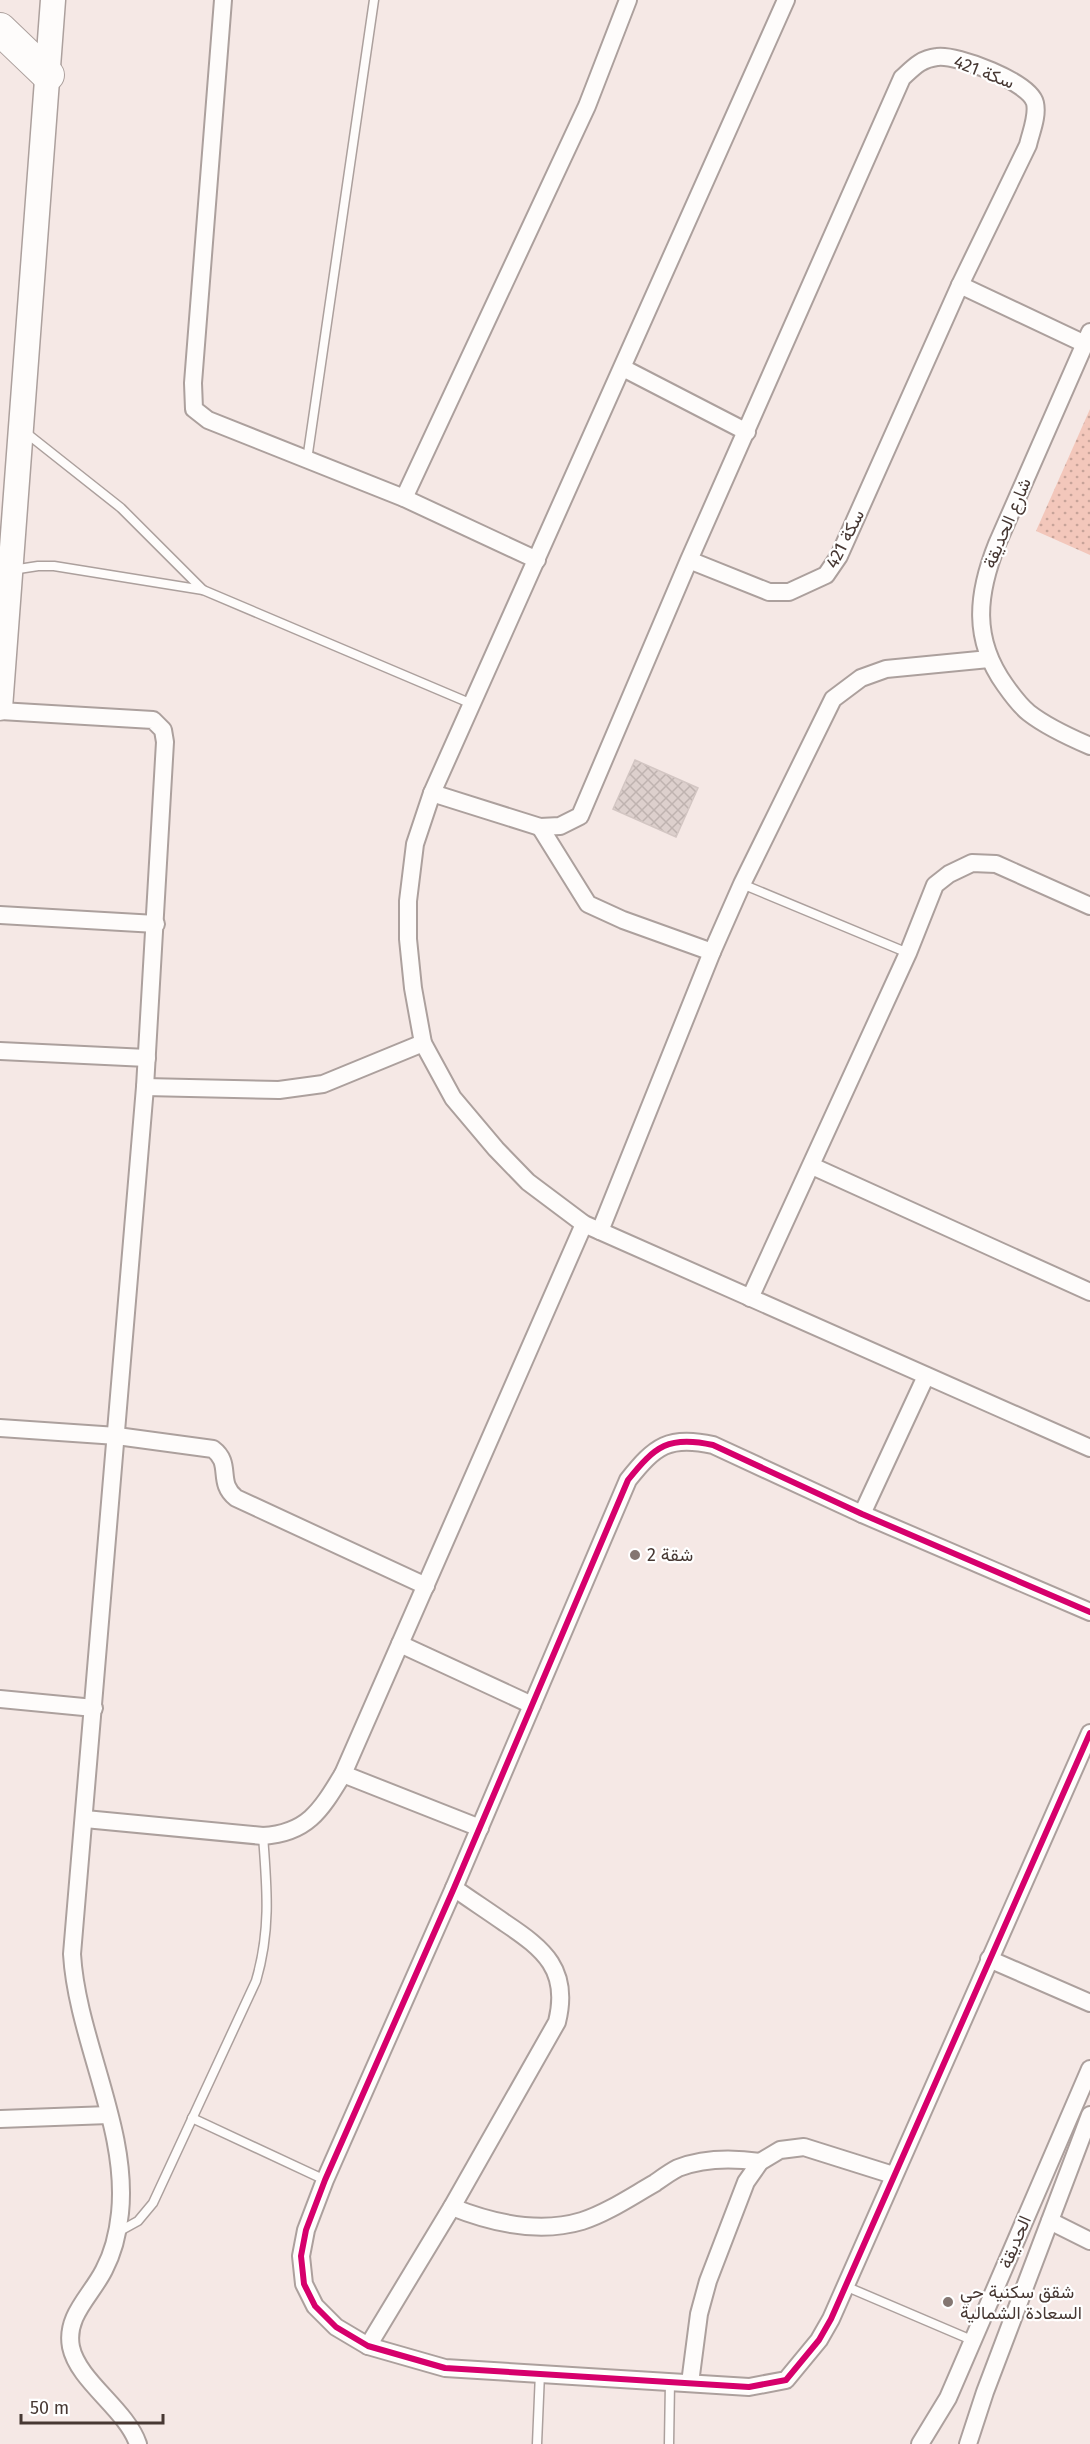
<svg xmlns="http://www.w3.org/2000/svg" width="1090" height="2444" font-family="'Fira Sans',Vazirmatn,sans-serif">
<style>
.park{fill:url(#park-dots)}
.building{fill:url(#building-cross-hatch);stroke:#d3c6c3;stroke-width:1.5}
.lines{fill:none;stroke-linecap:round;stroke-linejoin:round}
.lane-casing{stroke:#aca09d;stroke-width:11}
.street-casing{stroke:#aca09d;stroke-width:20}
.secondary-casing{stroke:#aca09d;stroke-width:27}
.highway-casing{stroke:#aca09d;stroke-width:34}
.lane{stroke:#fefcfb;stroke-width:8}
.street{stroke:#fefcfb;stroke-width:16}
.secondary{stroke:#fefcfb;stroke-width:24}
.highway{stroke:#fefcfb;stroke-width:32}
.cycleway-casing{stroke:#fff;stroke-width:10}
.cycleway{stroke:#d6006c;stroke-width:6}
.poi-dot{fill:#847671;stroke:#fff;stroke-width:2}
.labels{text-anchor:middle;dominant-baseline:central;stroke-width:4.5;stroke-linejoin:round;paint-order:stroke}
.street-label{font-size:18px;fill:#473833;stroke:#fff}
.poi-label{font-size:18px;fill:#473833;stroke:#fff;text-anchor:start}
</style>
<defs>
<pattern id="park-dots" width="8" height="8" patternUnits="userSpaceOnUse" patternTransform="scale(1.5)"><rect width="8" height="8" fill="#f3c7bb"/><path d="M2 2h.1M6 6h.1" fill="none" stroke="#c7a399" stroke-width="1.8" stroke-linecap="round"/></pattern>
<pattern id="building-cross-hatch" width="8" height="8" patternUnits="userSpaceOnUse" patternTransform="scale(1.5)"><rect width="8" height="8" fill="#ddd0cd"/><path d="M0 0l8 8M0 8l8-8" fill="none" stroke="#bfb3b0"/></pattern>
</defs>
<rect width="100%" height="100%" fill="#f5e8e5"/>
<!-- park -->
<polygon class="park" points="1090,409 1090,555 1036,531"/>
<!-- building -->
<polygon class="building" points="635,760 698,788 676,837 613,809"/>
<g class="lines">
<defs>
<g id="lane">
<polyline points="25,432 121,508 203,590"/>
<polyline points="307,460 374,0"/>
<polyline points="12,570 38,566 54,566 203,590 472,704"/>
<polyline points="742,884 908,953"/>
<polyline points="192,2118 325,2180"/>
<path d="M118,2232l20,-11 15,-18 103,-222c15,-51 11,-93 7,-145"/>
<polyline points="845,2286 974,2341"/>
<polyline points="537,2444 540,2373"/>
<polyline points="669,2444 670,2382"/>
</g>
<g id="street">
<polyline points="223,0 193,383 194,409 208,420 404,498 537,560"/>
<polyline points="786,0 432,793 415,844 408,901 408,939 413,988 423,1043 453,1098 496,1149 528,1182 584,1224 1090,1448"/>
<polyline points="960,285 1085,344"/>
<path d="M1090,332l-93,212c-20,50 -25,95 8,141 7,10 14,20 24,28 18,14 40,24 61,33"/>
<polyline points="623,368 747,432"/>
<polyline points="404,498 587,106 628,0"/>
<path d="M0,711l153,9 10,10 2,12 -20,345 -73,867c5,85 57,174 48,259 -2,20 -7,40 -16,57 -13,26 -39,46 -33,77 7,34 55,62 67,97"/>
<path d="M432,793l108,34 20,-1 20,-10 109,-256 213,-482c11,-10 18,-19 35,-21 20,-3 93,25 98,46 3,13 -4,29 -7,42l-68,140 -121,271 -13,19 -37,17h-20l-80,-32"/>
<polyline points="540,827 588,904 623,920 712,952"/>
<polyline points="0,915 156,924"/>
<polyline points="0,1051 147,1058"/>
<polyline points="145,1087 279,1090 323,1084 423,1043"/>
<polyline points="812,1166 1090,1292"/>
<polyline points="600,1231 712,952 742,884 833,699 861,678 886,669 989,659"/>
<polyline points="750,1298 908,953 935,885 949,874 972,863 996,864 1090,906"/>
<path d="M0,1428l117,8 96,13c20,15 3,33 23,49l190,88"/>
<polyline points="862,1514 926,1376"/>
<path d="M1090,1612l-228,-98 -149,-69c-44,-10 -58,1 -85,35l-174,408 -129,292 -19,50 -5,26 3,28 11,22 21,21 32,19 77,22 304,19 37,-7 33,-40 12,-21 259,-586"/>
<polyline points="400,1644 532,1705"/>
<polyline points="0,1699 94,1708"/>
<polyline points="343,1774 480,1828"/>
<path d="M85,1819l178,17c45,-3 58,-26 80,-62l241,-550"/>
<polyline points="989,1959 1090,2003"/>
<polyline points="0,2119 109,2115"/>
<path d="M452,2207c40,16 87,27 130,14 25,-8 50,-25 73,-38 7,-5 15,-11 23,-15 26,-10 55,-10 82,-6"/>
<polyline points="1050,2221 1090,2241"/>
<path d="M368,2346l84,-139 105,-185c13,-52 -13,-73 -52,-99 -17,-12 -34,-23 -51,-35"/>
<polyline points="690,2383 699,2314 708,2281 746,2182 760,2162 780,2150 804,2147 893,2175"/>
<polyline points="920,2444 948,2398 1090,2069"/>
<polyline points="968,2444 985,2392 1090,2115"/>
</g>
<polyline id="secondary" points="0,708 53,0"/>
<polyline id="highway" points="0,29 48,75"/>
</defs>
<!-- lane casing -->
<use href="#lane" class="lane-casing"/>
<!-- street casing -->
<use href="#street" class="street-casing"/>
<!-- secondary casing -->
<use href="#secondary" class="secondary-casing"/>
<!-- highway casing -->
<use href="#highway" class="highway-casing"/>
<!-- lane -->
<use href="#lane" class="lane"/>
<!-- street -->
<use href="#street" class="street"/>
<!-- secondary -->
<use href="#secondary" class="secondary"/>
<!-- highway -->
<use href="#highway" class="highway"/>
<defs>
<path id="cycleway" d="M1090,1612l-228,-98 -149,-69c-44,-10 -58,1 -85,35l-174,408 -129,292 -19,50 -5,26 3,28 11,22 21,21 32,19 77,22 304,19 37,-7 33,-40 12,-21 259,-586"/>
</defs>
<!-- cycleway casing -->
<use href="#cycleway" class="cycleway-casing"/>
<!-- cycleway -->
<use href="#cycleway" class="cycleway"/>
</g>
<!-- markers -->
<g class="poi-dot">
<circle cx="635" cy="1555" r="6"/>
<circle cx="948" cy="2302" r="6"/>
</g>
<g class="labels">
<!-- street labels -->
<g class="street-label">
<text transform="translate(984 72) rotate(21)">سكة 421</text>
<text transform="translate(1007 523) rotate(-67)">شارع الحديقة</text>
<text transform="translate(845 539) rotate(-63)">سكة 421</text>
<text transform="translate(1015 2242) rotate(-67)">الحديقة</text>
</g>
<!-- poi labels -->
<g class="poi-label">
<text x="647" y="1555">شقة 2</text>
<text x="960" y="2292">شقق سكنية حي<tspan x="960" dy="21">السعادة الشمالية</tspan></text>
</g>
</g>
<!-- scale -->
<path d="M21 2414v9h142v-9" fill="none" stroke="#473833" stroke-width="3"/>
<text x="30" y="2414" font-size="18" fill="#473833" stroke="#ffffff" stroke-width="4.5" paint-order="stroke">50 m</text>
</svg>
